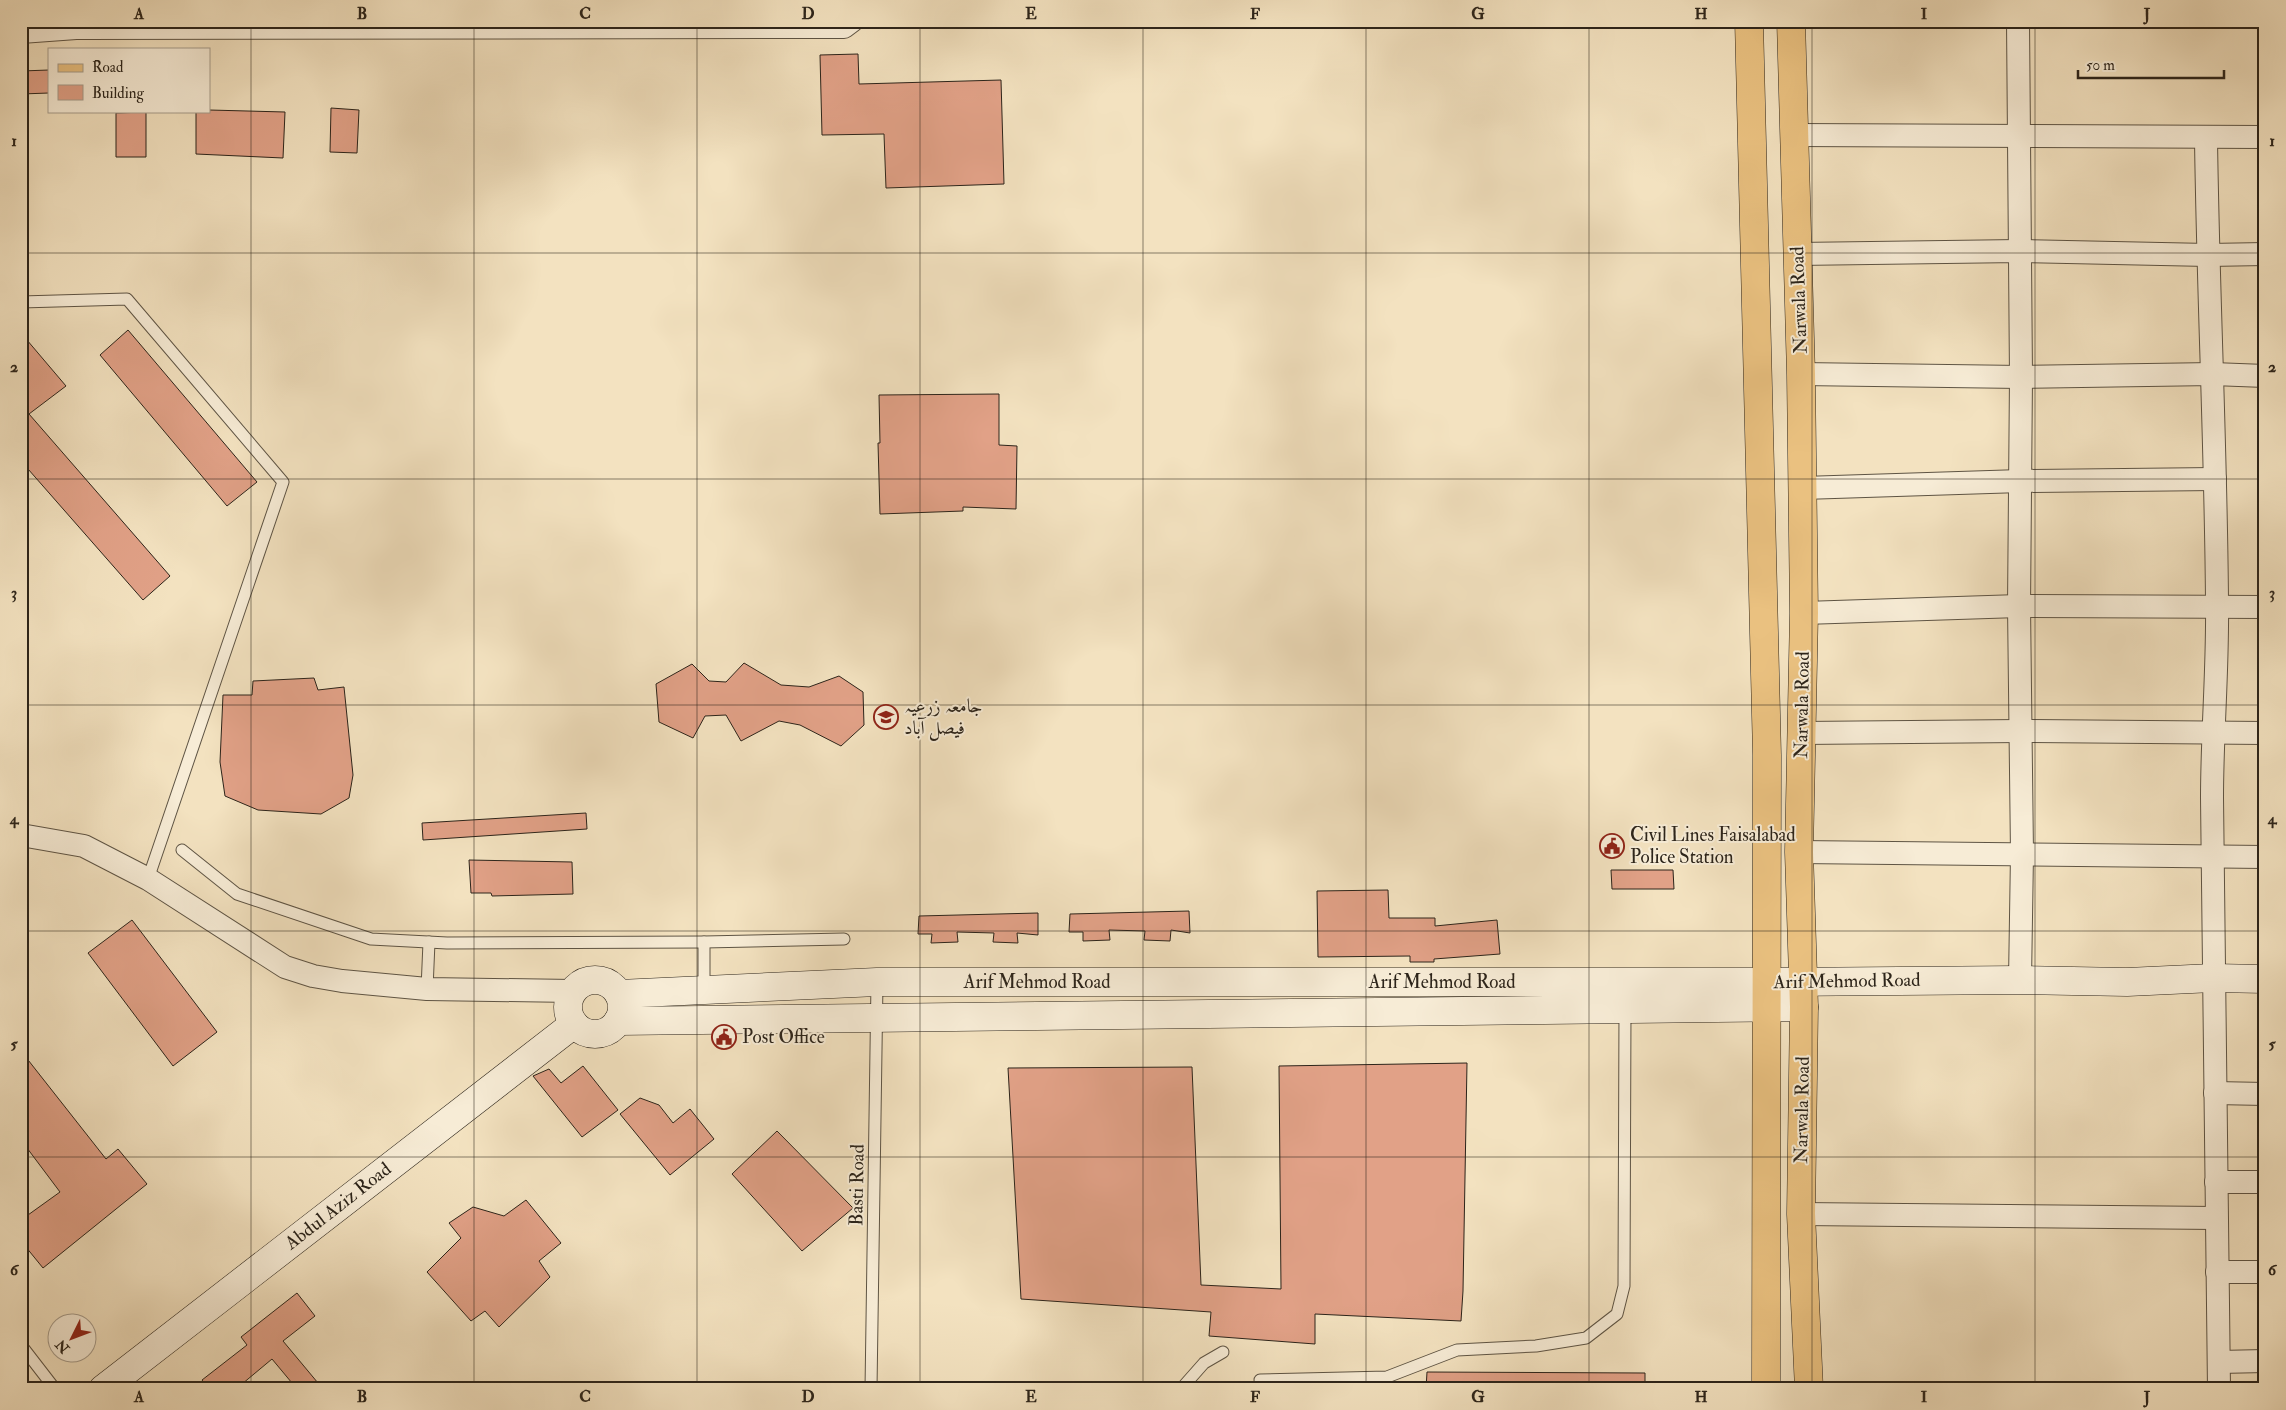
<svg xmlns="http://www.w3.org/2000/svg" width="2286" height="1410" font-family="'IM FELL Double Pica',Amiri,serif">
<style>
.building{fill:#e1a187;stroke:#2c241a}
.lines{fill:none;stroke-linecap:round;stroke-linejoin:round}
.lane-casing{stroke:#5e5444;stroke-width:13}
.street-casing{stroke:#5e5444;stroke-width:24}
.secondary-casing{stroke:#2c241a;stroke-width:29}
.primary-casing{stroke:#2c241a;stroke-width:29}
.lane{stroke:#f7ecd6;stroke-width:11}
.street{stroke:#f7ecd6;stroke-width:22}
.secondary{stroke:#f7ecd6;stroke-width:28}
.primary{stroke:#eac180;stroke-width:28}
.grid{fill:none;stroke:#2c241a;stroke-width:1;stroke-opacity:0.55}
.labels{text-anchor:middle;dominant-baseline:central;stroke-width:4;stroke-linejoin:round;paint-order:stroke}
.street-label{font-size:19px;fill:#2c241a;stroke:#f7ecd6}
.poi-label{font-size:19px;fill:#2c241a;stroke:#f7ecd6;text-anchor:start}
.neatline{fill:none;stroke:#2c241a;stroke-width:2}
.grid-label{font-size:16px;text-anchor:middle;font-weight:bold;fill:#2c241a}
</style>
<rect width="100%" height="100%" fill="#f3e2c0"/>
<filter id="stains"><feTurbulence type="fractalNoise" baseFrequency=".004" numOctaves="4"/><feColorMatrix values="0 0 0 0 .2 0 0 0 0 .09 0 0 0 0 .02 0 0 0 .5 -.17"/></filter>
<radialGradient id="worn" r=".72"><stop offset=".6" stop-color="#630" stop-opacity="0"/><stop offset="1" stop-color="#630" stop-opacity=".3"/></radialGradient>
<!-- building -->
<g class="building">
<polygon points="858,54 859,84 1001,80 1004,184 886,188 884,134 822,135 820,55"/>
<polygon points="49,70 49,93 21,94 21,71"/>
<polygon points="331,108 359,110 357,153 330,152"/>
<polygon points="209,110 285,112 283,158 196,154 196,111"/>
<polygon points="146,112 146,157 116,157 116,113"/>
<polygon points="128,330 257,482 227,506 100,355"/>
<polygon points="21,333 66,386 29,414 170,576 143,600 21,461"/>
<polygon points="999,394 999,445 1017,446 1016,509 963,507 963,511 880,514 878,443 880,443 879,395"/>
<polygon points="744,663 781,685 809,687 839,676 863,692 864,725 841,746 800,725 779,721 741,741 726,715 705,716 693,738 659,722 656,684 692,664 709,681 726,682"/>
<polygon points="314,678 318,690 344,687 353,775 349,798 321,814 258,810 225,796 220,762 223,695 252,695 253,681"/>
<polygon points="586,813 587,829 423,840 422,823"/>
<polygon points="469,860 572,862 573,894 492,896 491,893 471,893"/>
<polygon points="1611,870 1673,870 1674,889 1612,889"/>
<polygon points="1388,890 1389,918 1435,918 1435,926 1497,920 1500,954 1434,959 1434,962 1410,962 1410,956 1318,957 1317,891"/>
<polygon points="1189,911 1190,933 1171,930 1170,941 1144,940 1145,931 1109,930 1110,940 1083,941 1083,932 1069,932 1070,914"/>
<polygon points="1038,913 1038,935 1017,933 1018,943 993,942 994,933 957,932 958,942 931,943 932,934 918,934 919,916"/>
<polygon points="132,920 217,1032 173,1066 88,953"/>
<polygon points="21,1051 106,1159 118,1149 147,1184 43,1268 21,1241 21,1220 60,1192 21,1140"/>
<polygon points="1467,1063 1463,1291 1461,1321 1315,1314 1315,1344 1209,1336 1211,1312 1021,1299 1008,1068 1192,1067 1201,1285 1281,1289 1279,1066"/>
<polygon points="583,1066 618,1110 582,1137 533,1076 549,1069 561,1083"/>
<polygon points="640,1098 659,1105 673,1123 690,1109 714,1139 670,1175 620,1114"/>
<polygon points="777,1131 853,1208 802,1251 732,1174"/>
<polygon points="526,1200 561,1243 539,1261 550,1277 499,1327 485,1311 471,1321 427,1272 461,1238 449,1223 473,1207 504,1216"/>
<polygon points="297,1293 315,1316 283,1341 323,1389 297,1389 272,1359 236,1389 209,1389 202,1380 247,1345 241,1337"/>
<polygon points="1427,1372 1645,1373 1645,1389 1426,1389"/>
</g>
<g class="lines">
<defs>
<g id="lane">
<polyline points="21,302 127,299 283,482 148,879"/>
<polyline points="182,850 237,894 371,939 447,943 704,942 844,939"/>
<polyline points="427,989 429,942"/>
<polyline points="704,990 704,942"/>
<polyline points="21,1345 55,1389"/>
<polyline points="1260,1380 1387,1377 1457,1350 1536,1346 1586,1338 1617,1314 1624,1286 1625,1009"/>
<polyline points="871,1389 877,982"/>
<polyline points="1181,1389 1204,1363 1223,1352"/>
</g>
<g id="street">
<polyline points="2018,21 2021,377 2019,606 2022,854 2020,980"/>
<polyline points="21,32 76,28 844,27 852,21"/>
<polyline points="1793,135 2265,137"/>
<path d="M2206,138c2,155 10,310 11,465 1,65 -5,130 -5,195 1,197 6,394 7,591"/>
<polyline points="1797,254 2019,251 2208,255 2265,254"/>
<polyline points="1801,374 2021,377 2213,374 2265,376"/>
<polyline points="1803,488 2021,481 2215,479"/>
<polyline points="1804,613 2019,606 2265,607"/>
<polyline points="1802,733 2020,731 2265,733"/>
<polyline points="21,835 84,846 148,879 285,967 313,976 342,981 427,989 573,991"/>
<polyline points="1799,852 2265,857"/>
<polyline points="2215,1093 2265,1094"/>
<polyline points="2216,1182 2265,1182"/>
<polyline points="1801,1214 2216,1218"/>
<polyline points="2217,1272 2265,1272"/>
<polyline points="2219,1362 2265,1361"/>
</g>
<g id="secondary">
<circle cx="595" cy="1007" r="27"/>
<polyline points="619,994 877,982 1766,982 2020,980 2127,982 2213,978 2265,979"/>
<polyline points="618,1021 1804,1007"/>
<polyline points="103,1389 574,1024"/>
</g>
<g id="primary">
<polyline points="1749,21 1767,755 1766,1389"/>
<polyline points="1791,21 1801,374 1804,613 1799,852 1804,1007 1801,1214 1809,1389"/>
</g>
</defs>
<!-- lane casing -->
<use href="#lane" class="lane-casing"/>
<!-- street casing -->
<use href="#street" class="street-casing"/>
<!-- secondary casing -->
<use href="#secondary" class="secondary-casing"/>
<!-- primary casing -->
<use href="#primary" class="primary-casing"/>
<!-- lane -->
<use href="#lane" class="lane"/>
<!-- street -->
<use href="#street" class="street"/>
<!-- secondary -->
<use href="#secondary" class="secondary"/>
<!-- primary -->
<use href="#primary" class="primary"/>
</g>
<!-- grid -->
<path class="grid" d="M251,21v1368M474,21v1368M697,21v1368M920,21v1368M1143,21v1368M1366,21v1368M1589,21v1368M1812,21v1368M2035,21v1368M21,253h2244M21,479h2244M21,705h2244M21,931h2244M21,1157h2244"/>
<!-- icons -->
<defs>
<symbol id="university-ring" viewBox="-11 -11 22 22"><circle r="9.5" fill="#f7ecd6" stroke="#8f2418" stroke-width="1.5"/><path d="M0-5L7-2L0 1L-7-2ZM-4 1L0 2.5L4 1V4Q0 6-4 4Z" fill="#8f2418"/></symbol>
<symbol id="civic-ring" viewBox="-11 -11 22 22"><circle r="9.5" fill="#f7ecd6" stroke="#8f2418" stroke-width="1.5"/><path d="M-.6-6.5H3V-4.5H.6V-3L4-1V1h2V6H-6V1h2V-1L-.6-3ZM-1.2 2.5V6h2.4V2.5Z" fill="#8f2418"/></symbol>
</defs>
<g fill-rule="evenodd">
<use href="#university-ring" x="872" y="703" width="28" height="28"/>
<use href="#civic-ring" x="1598" y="832" width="28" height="28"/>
<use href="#civic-ring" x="710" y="1023" width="28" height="28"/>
</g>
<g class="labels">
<!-- street labels -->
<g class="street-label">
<text transform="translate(1799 300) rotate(-92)">Narwala Road</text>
<text transform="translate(1802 705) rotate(-89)">Narwala Road</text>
<text transform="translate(1847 981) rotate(-1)">Arif Mehmod Road</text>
<text x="1037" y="982">Arif Mehmod Road</text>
<text x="1442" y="982">Arif Mehmod Road</text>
<text transform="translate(1802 1110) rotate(-89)">Narwala Road</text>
<text transform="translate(857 1185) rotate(-89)">Basti Road</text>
<text transform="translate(338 1206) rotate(-38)">Abdul Aziz Road</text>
</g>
<!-- poi labels -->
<g class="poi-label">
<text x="904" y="706">جامعہ زرعیہ<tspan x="904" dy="22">فیصل آباد</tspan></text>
<text x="1630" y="835">Civil Lines Faisalabad<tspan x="1630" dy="22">Police Station</tspan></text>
<text x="742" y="1037">Post Office</text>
</g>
</g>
<!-- margin -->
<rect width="2286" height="1410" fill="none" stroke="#f3e2c0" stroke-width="55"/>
<!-- legend -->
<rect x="48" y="48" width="162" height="65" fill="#f7ecd6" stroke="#a69c8b"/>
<rect x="58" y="64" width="25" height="8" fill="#eac180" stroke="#a69c8b"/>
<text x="92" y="72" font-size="15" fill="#2c241a">Road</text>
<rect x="58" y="85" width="25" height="15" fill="#e1a187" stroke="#a69c8b"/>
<text x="92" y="98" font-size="15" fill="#2c241a">Building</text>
<!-- north arrow -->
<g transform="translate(72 1338) rotate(228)"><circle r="24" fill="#f7ecd6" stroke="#a69c8b"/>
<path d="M0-4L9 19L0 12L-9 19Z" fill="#8f2418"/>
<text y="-8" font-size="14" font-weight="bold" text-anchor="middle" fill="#2c241a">N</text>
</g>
<!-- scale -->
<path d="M2078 70v8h146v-8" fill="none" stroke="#2c241a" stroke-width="2.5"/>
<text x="2086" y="70" font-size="15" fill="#2c241a" stroke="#f7ecd6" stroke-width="4" paint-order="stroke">50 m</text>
<rect x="28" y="28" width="2230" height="1354" class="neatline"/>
<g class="grid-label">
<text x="139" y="19">A</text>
<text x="362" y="19">B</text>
<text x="585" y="19">C</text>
<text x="808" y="19">D</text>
<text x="1031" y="19">E</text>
<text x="1255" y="19">F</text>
<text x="1478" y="19">G</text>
<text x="1701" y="19">H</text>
<text x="1924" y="19">I</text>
<text x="2147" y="19">J</text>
<text x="14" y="146">1</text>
<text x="2272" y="146">1</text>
<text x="14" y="372">2</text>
<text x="2272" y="372">2</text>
<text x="14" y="598">3</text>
<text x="2272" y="598">3</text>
<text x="14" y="824">4</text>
<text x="2272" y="824">4</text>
<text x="14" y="1049">5</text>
<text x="2272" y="1049">5</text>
<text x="14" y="1275">6</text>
<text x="2272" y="1275">6</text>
<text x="139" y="1402">A</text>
<text x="362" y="1402">B</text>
<text x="585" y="1402">C</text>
<text x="808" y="1402">D</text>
<text x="1031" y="1402">E</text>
<text x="1255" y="1402">F</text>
<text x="1478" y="1402">G</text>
<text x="1701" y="1402">H</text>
<text x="1924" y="1402">I</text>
<text x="2147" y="1402">J</text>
</g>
<rect width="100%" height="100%" filter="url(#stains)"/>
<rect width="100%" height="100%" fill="url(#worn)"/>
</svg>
